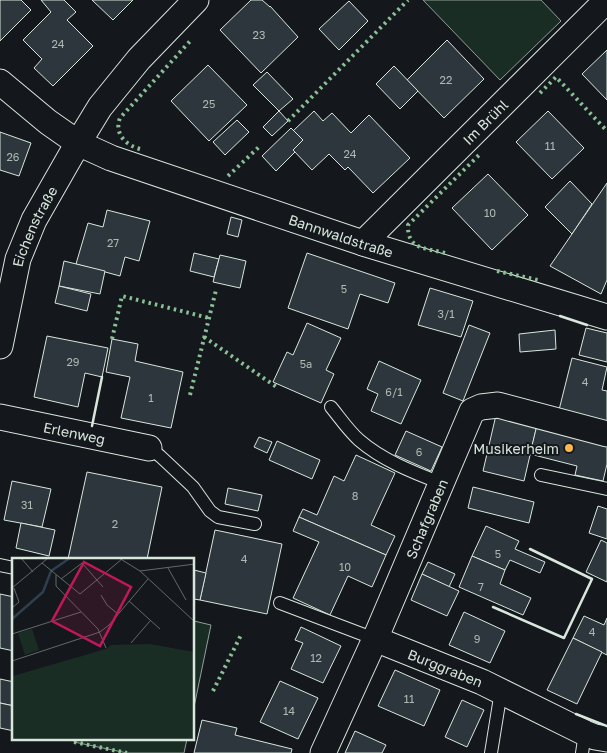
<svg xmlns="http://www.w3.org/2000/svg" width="607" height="753" font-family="'Golos Text',sans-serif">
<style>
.green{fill:#1a2d24;stroke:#939e99}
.building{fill:#2c363c;stroke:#d8e6dc}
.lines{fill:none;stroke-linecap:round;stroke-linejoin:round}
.lane-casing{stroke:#d8e6dc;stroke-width:14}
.street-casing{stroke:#d8e6dc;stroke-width:27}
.lane{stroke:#14181c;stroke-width:12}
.street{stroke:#14181c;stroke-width:25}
.hedge{stroke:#8ac095;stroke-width:4;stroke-dasharray:2.5 4;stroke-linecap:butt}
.wall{stroke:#d8e6dc;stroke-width:2.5}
.poi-dot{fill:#ffb74d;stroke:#14181c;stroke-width:2}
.labels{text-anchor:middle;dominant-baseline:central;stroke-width:4;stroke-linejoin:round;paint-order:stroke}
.number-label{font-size:11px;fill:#adbab4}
.street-label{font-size:14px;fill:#d8e6dc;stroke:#14181c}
.poi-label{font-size:14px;fill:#d8e6dc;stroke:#14181c;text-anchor:end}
.inset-river{fill:none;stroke:#2f3f4d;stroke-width:2.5}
.inset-road{fill:none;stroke:#626a69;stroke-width:1}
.view{fill:#c2185b;fill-opacity:0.15;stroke:#c2185b;stroke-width:2.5}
.inset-edge{fill:none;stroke:#d8e6dc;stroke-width:2.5}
</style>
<rect width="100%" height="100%" fill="#14181c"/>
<!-- green -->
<g class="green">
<polygon points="423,0 541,0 561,21 500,80"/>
<polygon points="194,621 211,625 194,707"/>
<polygon points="74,739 187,739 184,753 127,753 74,742"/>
</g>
<!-- building -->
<g class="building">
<polygon points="0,0 21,0 31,10 0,41"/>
<polygon points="41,0 64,0 76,12 67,20 93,46 53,86 34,68 42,59 23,40 51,12"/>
<polygon points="92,0 133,0 113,20"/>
<polygon points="251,0 262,0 270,7 270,6 298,37 261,73 220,30"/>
<polygon points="349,1 368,21 339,50 319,29"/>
<polygon points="447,40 484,79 444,118 407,80"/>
<polygon points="607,50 607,100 582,74"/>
<polygon points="208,65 247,105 209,141 171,101"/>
<polygon points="394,66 418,91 400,109 376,84"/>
<polygon points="267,72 293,99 279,111 253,85"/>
<polygon points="279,111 288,121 272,136 263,127"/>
<polygon points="314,111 323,121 332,113 351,133 369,115 410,158 373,193 348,167 345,170 329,154 312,170 293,150 303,140 293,131"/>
<polygon points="548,111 584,148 552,179 516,142"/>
<polygon points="237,120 249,132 225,155 213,142"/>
<polygon points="291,128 303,140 293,150 295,152 276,171 262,156"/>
<polygon points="0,132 31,143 19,176 0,170"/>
<polygon points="488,174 528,215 492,250 452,208"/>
<polygon points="570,181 592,204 572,234 545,207"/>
<polygon points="607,183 607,280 601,294 550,266"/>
<polygon points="107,210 150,221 139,261 125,257 120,276 76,264 88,223 103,227"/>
<polygon points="231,217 242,220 238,237 227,234"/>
<polygon points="194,253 219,259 214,277 190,271"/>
<polygon points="307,253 395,283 388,303 360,294 348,329 288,308"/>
<polygon points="220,255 246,261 240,288 213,282"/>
<polygon points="64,261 105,271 100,294 59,286"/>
<polygon points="59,286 91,294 87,311 55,303"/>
<polygon points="430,288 473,301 461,337 418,325"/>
<polygon points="307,323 341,338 326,370 334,374 321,403 273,382 287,352 293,355"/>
<polygon points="469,325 490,333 463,401 443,393"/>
<polygon points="586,328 607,333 607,362 579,355"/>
<polygon points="555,330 556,349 520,352 519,334"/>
<polygon points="47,336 108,348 102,377 85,373 78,407 34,397"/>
<polygon points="112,339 138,344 135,361 183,372 171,428 121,418 130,377 106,372"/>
<polygon points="572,358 607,367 602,390 607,391 607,422 559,410"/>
<polygon points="379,361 421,380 401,424 371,411 378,394 367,389"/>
<polygon points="496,415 537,425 524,481 483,471"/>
<polygon points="537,425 607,442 607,464 603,481 575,475 577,466 530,454"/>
<polygon points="406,431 442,447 431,471 395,455"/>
<polygon points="259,437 272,442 267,453 254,447"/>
<polygon points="277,441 320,460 312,479 269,460"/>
<polygon points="356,455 395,473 371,525 395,536 386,555 299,517 303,509 317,515 334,476 344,481"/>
<polygon points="87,472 162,487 147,559 68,559"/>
<polygon points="12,481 51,489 42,527 4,520"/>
<polygon points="473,487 534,502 529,523 468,508"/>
<polygon points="228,488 262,495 258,511 225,504"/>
<polygon points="598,506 607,509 607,539 589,533"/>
<polygon points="299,517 386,555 372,587 348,576 330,615 293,598 319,542 293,531"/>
<polygon points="21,523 55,530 49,556 16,548"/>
<polygon points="486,526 519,541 515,549 545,562 540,573 510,560 505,570 472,556"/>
<polygon points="215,530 282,544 267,614 200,600"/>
<polygon points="601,540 607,543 607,582 586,572"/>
<polygon points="472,556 505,570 500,584 531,598 523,615 459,587"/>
<polygon points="428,562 455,574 449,587 422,574"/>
<polygon points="194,570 206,573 200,600 194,599"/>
<polygon points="422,574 459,591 447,616 411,600"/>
<polygon points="0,594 14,597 14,651 0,648"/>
<polygon points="464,612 505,631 490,663 449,645"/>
<polygon points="584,616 604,625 607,618 607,655 573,638"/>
<polygon points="301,627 341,646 323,683 291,669 303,643 295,640"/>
<polygon points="573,638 602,652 577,704 547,690"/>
<polygon points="395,670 440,690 424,726 378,706"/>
<polygon points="0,679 14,682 14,706 0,703"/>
<polygon points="280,681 318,698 298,739 260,722"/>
<polygon points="462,700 484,710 467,747 445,737"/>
<polygon points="0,703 14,706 14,731 0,728"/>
<polygon points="202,720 237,728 235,735 292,749 291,753 194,753"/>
<polygon points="355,731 386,745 382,753 345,753"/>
</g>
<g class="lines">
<defs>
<g id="lane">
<path d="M331,407c9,11 17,23 28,33 23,20 53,32 82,43"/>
<polyline points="149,448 160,456 193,487 210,511 218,517 255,524"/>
<polyline points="541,475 607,489"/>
<polyline points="0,565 14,568"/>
<polyline points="280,603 375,639"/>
<polyline points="491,753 501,691"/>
<polyline points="582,753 585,733"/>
</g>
<g id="street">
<path id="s1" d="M0,82l48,40 30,21 33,15 252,85 244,74"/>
<path id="s2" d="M363,243l244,-243"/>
<path id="s3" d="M0,346l18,-87 16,-39 44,-77 22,-36 39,-48 57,-59"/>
<path id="s4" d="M0,417l149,31"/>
<path id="s5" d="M375,639l107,43 103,51 10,4 12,2"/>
<path id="s6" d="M323,753l52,-114 97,-228 9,-4 17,-2 109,29"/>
</g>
</defs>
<!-- lane casing -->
<use href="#lane" class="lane-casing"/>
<!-- street casing -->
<use href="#street" class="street-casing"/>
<!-- lane -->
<use href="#lane" class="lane"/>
<!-- street -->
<use href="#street" class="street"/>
<!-- hedge -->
<g class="hedge">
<polyline points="540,93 556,77 607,131"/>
<polyline points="288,121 408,0"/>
<path d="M140,149c-15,-4 -26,-16 -20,-31l72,-79"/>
<polyline points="228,176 260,146"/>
<path d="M445,253c-19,-5 -38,-3 -37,-28l72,-71"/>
<polyline points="497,271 538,280"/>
<polyline points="204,337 278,388"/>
<polyline points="112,339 122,296 209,318"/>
<polyline points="190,395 216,290"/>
<polyline points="213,691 242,633"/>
<polyline points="74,742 127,753"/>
</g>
<!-- wall -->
<g class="wall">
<polyline points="560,316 587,325"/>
<polyline points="92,426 102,377"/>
<polyline points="493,607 564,638 592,579 530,549"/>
<polyline points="576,714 607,726"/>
</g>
</g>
<!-- markers -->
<circle class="poi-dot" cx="569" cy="448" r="5"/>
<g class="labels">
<!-- number labels -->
<g class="number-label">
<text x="259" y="34">23</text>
<text x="58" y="43">24</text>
<text x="446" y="79">22</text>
<text x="209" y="103">25</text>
<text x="550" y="145">11</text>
<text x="350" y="153">24</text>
<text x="13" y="156">26</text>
<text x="490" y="212">10</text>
<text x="113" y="242">27</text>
<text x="344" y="288">5</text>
<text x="446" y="313">3/1</text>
<text x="73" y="361">29</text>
<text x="306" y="363">5a</text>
<text x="585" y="381">4</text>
<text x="394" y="391">6/1</text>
<text x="151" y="397">1</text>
<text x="419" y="451">6</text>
<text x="355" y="495">8</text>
<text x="27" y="504">31</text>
<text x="115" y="523">2</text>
<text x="498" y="553">5</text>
<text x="244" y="558">4</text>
<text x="345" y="566">10</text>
<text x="481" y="586">7</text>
<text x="592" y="631">4</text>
<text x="477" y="638">9</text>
<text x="316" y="657">12</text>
<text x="409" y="698">11</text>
<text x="289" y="710">14</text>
</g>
<!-- street labels -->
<g class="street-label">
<text stroke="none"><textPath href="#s2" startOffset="172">Im Brühl</textPath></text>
<text stroke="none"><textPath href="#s3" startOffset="125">Eichenstraße</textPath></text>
<text stroke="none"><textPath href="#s1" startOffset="378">Bannwaldstraße</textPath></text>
<text stroke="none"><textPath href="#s4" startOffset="76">Erlenweg</textPath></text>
<text stroke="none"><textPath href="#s6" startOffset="256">Schafgraben</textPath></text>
<text stroke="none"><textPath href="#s5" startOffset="76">Burggraben</textPath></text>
</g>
<!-- poi labels -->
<g class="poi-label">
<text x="559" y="448">Musikerheim</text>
</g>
</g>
<!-- overview -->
<g transform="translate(12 558)">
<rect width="182" height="182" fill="#14181c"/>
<path d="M20,71l7,21 -14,5 -7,-22zM138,86l44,8v88h-182l1,-64 93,-27 5,-4z" fill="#1a2d24"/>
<path class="inset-river" d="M0,61l31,-27 8,-21 19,-13"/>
<path class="inset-road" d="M9,0l12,14M107,0l21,13 55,51M30,5l38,31 42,-35M156,10l18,32M128,13l55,-7M44,17v11l42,43 8,19M49,21l21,-16 21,24M0,30l36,-30M89,37l6,10 11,9M117,43l31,28M0,50l7,-6 -5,-14M0,76l69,-22M119,85l19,-22M0,103l88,-29 9,-7 39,-46"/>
<path class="view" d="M72,4l47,25 -31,59 -48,-25z"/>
<rect width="182" height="182" class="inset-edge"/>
</g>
</svg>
